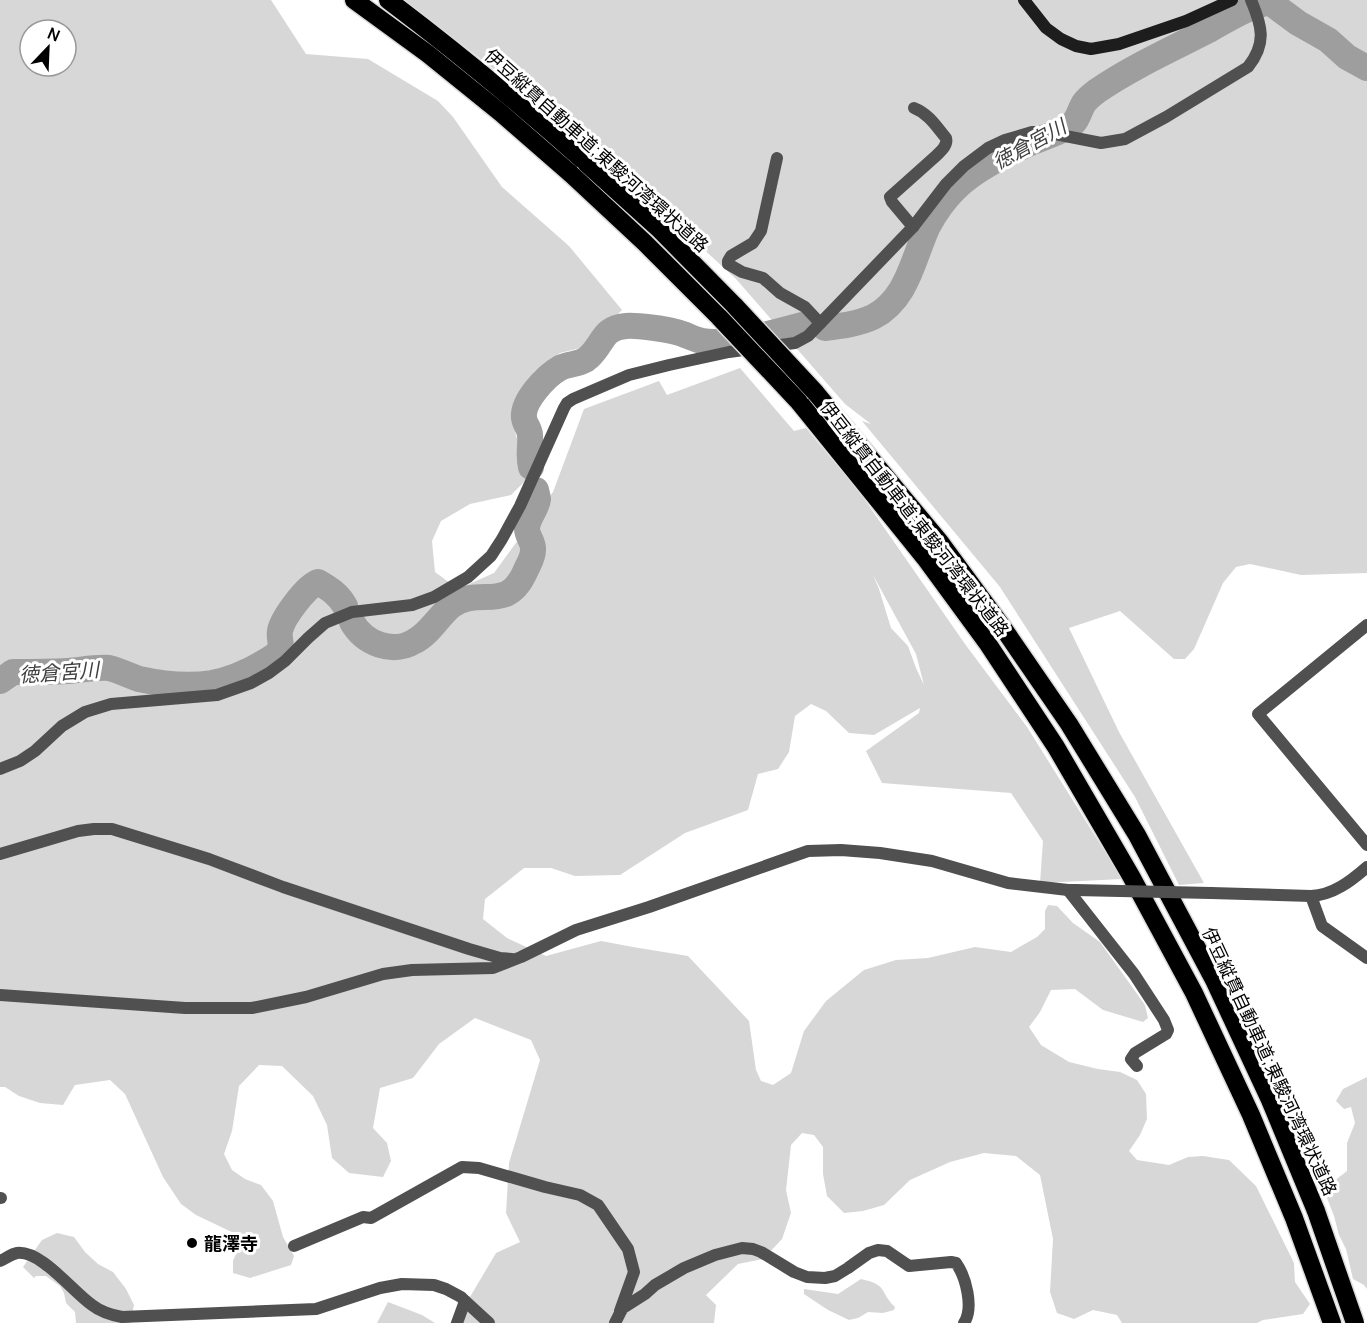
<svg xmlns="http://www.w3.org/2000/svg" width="1367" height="1323" font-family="Manrope,'Noto Sans JP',sans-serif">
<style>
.green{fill:#d7d7d7;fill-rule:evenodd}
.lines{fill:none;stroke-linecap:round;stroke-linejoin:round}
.river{stroke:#9e9e9e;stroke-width:26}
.highway-casing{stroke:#dbdbdb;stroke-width:21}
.street{stroke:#505050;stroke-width:12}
.secondary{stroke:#1d1d1d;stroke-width:12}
.highway{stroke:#000;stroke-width:18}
.highway-bridge-casing{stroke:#dbdbdb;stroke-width:21;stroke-linecap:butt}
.street-bridge{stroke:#505050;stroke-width:12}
.highway-bridge{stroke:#000;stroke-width:18}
.poi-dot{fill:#000;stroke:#fff;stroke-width:2}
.labels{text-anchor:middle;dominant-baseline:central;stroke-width:6;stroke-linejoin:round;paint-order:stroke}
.street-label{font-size:18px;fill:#000;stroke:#fff}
.poi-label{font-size:18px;font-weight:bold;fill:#000;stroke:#fff;text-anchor:start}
.water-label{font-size:20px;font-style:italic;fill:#3f3f3f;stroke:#fff}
</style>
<rect width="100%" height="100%" fill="#fff"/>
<!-- green -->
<g class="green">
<path d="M0,0h271l35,54 62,5 70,42 15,16 49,70 67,59 53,64 -38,37 -24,6 -26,19 -10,20 -9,39 12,48 -16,16 -41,9 -29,17 -9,20 3,31 23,17 36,-16 59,-81 31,-83 75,-28 8,14 73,-27 54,63 12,-3 54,65 105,151 62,83 95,152 -82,4 3,-42 -32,-48 -129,-10 -16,-32 53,-38 1,-5 -46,27 -25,-2 -23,-22 -15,-7 -16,12 -6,36 -11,17 -20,5 -10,36 -63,23 -65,42 -45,1 -24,-8h-27l-39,31 -2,20 24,19 39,18 55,-15 32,6 55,9 61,65 7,49 5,11 12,4 18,-12 13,-42 22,-30 38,-31 32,-10 32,-2 47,-11 36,5 26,-15 8,-8v-18l3,-6 9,1 16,17 27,19 45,63 3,13 -5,4 -40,-12 -28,-21 -24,1 -11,22 -11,15 12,18 28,17 29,7 22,3 17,8 9,14 1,25 -7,16 -11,16 8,9 32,5 19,-8 15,-1 26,4 27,26 38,77 1,19 15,22 -7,10 -40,6 -6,3h-135l-5,-8 -24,-5 -19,9 -17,-6 -7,-21 3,-53 -13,-64 -24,-19 -32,-3 -34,9 -40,18 -26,25 -21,6 -19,2 -17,-17 -4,-22v-27l-9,-12 -12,-2 -11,12 -5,45 5,23 -9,26 -19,20 -25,5 -32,31 10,10 -2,18h-264l17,-21 29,-49 24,-11 -14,-29 3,-50 31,-103 -9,-20 -56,-22 -36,26 -26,34 -33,10 -7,40 14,15 4,18 -8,16 -34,-4 -17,-15 -5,-33 -14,-29 -31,-30 -23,-1 -20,21 -7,45 -8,23 8,16 13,9 16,6 12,16 10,36 11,19 -3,9 -41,13 -17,-5v-12l8,-19 -3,-7 -42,-20 -15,-11 -18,-27 -38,-83 -15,-14 -35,5 -12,20 -23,-2 -21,-7 -14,-9h-5zM30,30h36v36h-36zM873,575l43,79 8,31 -8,-17 -8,-22 -17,-18 -12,-39z"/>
<polygon points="404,0 1367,0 1367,573 1301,575 1250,564 1236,567 1223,583 1194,649 1185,659 1174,659 1120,611 1069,628 1119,732 1204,883 1179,885 1135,797 1000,587 862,421 871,424 845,404 736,279 577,133"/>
<polygon points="1367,1077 1367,1289 1364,1285 1353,1279 1346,1249 1339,1235 1334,1216 1327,1198 1329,1185 1347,1171 1347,1143 1355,1123 1351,1107 1344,1109 1336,1101 1343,1089"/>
<polygon points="57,1233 74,1237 85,1252 98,1264 113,1272 126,1289 134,1305 130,1323 76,1323 75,1312 66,1303 64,1293 60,1286 46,1276 36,1276 34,1278 23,1267 42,1240"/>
<path d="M861,1279c28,6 18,13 34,28l-1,3 -11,3 -15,-1 -10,6 -9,2 -21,-10 -24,-16v-5l34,5z"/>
<polygon points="388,1302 422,1315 435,1323 377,1323"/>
</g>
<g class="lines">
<!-- river -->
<g class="river">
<path d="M825,328c16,-2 33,-4 48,-11 35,-18 40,-59 55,-91 7,-13 17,-27 27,-37 20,-20 52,-35 77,-47 13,-5 26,-9 38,-16 8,-5 9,-15 14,-23 3,-4 9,-9 13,-12 35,-24 75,-42 112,-61 14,-8 46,-28 62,-27l27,20 30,17 19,17 20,11"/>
<path d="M531,467c-3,-12 0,-20 -1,-32 0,-6 -5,-10 -6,-17 -2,-17 22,-42 36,-50 10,-5 21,-3 29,-11 15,-14 13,-29 37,-31 11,-1 39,3 50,6 9,2 17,7 26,9 25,5 75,-9 100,-16h3"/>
<path d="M352,622c12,21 40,33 63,19 14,-7 24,-25 36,-35 29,-21 55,8 74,-34 3,-7 8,-14 8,-22 1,-7 -6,-14 -6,-21 0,-11 10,-20 11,-30 0,-1 -2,-9 -2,-9"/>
<path d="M0,681l13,-9c19,0 37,0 55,-1 13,-1 28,-4 41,-3 10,2 20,8 30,11 23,5 49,8 73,4 21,-4 44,-15 62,-27 12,-9 4,-14 6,-25 2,-12 26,-45 38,-49 12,7 20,12 27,24"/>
</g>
<defs>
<g id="highway">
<polyline points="354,0 428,54 501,113 571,174"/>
<path d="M388,0c69,52 134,106 198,163"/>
<polyline points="815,392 940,542 1001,625 1069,724 1137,835 1214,980 1270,1100 1316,1211"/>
<polyline points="799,402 925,558 988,644 1056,747 1131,876 1194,993 1251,1115 1294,1218 1332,1323"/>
</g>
</defs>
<!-- highway casing -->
<use href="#highway" class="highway-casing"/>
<!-- street -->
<g class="street">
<polyline points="777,158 761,231 753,243 731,256 728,261 728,264 742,272 763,278 780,293 805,307 820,323"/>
<path d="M913,227l-21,-25 -2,-5 47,-42c5,-5 11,-10 9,-17 -10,-12 -17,-24 -32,-30"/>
<polyline points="1367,625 1258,714 1367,845"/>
<path d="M0,769l20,-8 15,-10 27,-25 23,-14 26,-8 106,-9 34,-12 18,-10 16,-12 23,-23 17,-15 27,-11 60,-7 22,-8 34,-20 23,-21 11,-17 18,-33 44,-98 3,-5 6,-4 56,-24 40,-10 60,-13 66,-9 13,-7 105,-109 33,-43 18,-18 24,-18 17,-8 27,-8h13l56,11 24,-4 41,-22 82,-50c19,-24 14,-41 3,-67"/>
<polyline points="0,854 78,831 94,829 112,829 209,859 283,887 469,949 500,958 512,959"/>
<polyline points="1068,890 1134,974 1164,1020 1168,1030 1166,1034 1135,1053 1131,1059 1137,1066"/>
<path d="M1211,893l100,3c22,-1 40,-15 56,-29"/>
<polyline points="1311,896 1322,926 1367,958"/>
<polyline points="0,995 185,1008 252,1008 306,997 383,974 412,970 493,968 521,957 576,930 649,907 808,851 841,850 880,853 932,861 1008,883 1068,890 1075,890"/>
<polyline points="0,1198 1,1198"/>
<polyline points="294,1246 363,1217 371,1218 462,1167 479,1168 545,1187 580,1195 598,1205 628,1249 634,1272 620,1311"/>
<path d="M0,1261c5,-2 11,-7 17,-8 24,-3 56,39 75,52 9,7 19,10 30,12l194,-8 64,-21 22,-4 32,1 12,4 15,8 4,4 -8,22"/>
<polyline points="465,1301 489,1323"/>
<path d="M615,1323l5,-10 3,-5 22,-14 10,-9 29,-17 31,-13 27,-7 11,1 8,3 33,20 13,5 18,1 10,-2 13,-8 21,-15 9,-3 9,1 22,15 42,-4 5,1c10,14 18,45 8,60"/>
</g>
<!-- secondary -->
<polyline class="secondary" points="1024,0 1046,28 1061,39 1076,46 1091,49 1119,44 1186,21 1232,0"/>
<!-- highway -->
<use href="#highway" class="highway"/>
<defs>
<g id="highway-bridge">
<polyline points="586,163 658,228 734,305 815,392"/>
<polyline points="571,174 645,243 719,317 799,402"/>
<polyline points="1316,1211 1355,1323"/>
</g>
</defs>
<!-- highway-bridge casing -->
<use href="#highway-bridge" class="highway-bridge-casing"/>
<!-- street-bridge -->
<polyline class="street-bridge" points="1075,890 1211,893"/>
<!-- highway-bridge -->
<use href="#highway-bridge" class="highway-bridge"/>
</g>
<!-- markers -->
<circle class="poi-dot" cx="192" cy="1243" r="6"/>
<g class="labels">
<!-- street labels -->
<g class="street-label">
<text transform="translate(597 150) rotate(42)">伊豆縦貫自動車道;東駿河湾環状道路</text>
<text transform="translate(915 518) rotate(52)">伊豆縦貫自動車道;東駿河湾環状道路</text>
<text transform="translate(1270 1061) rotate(65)">伊豆縦貫自動車道;東駿河湾環状道路</text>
</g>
<!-- poi labels -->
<g class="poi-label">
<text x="204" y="1243">龍澤寺</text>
</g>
<!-- water labels -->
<g class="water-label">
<text transform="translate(1029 144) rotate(-29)">徳倉宮川</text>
<text transform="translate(59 672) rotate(-4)">徳倉宮川</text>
</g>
</g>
<!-- north arrow -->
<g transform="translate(48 48) rotate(23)"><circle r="28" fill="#ffffff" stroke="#999999" stroke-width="1.5"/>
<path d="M0-4.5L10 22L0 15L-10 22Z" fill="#000000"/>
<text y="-9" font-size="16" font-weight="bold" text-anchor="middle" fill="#000000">N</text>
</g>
</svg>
